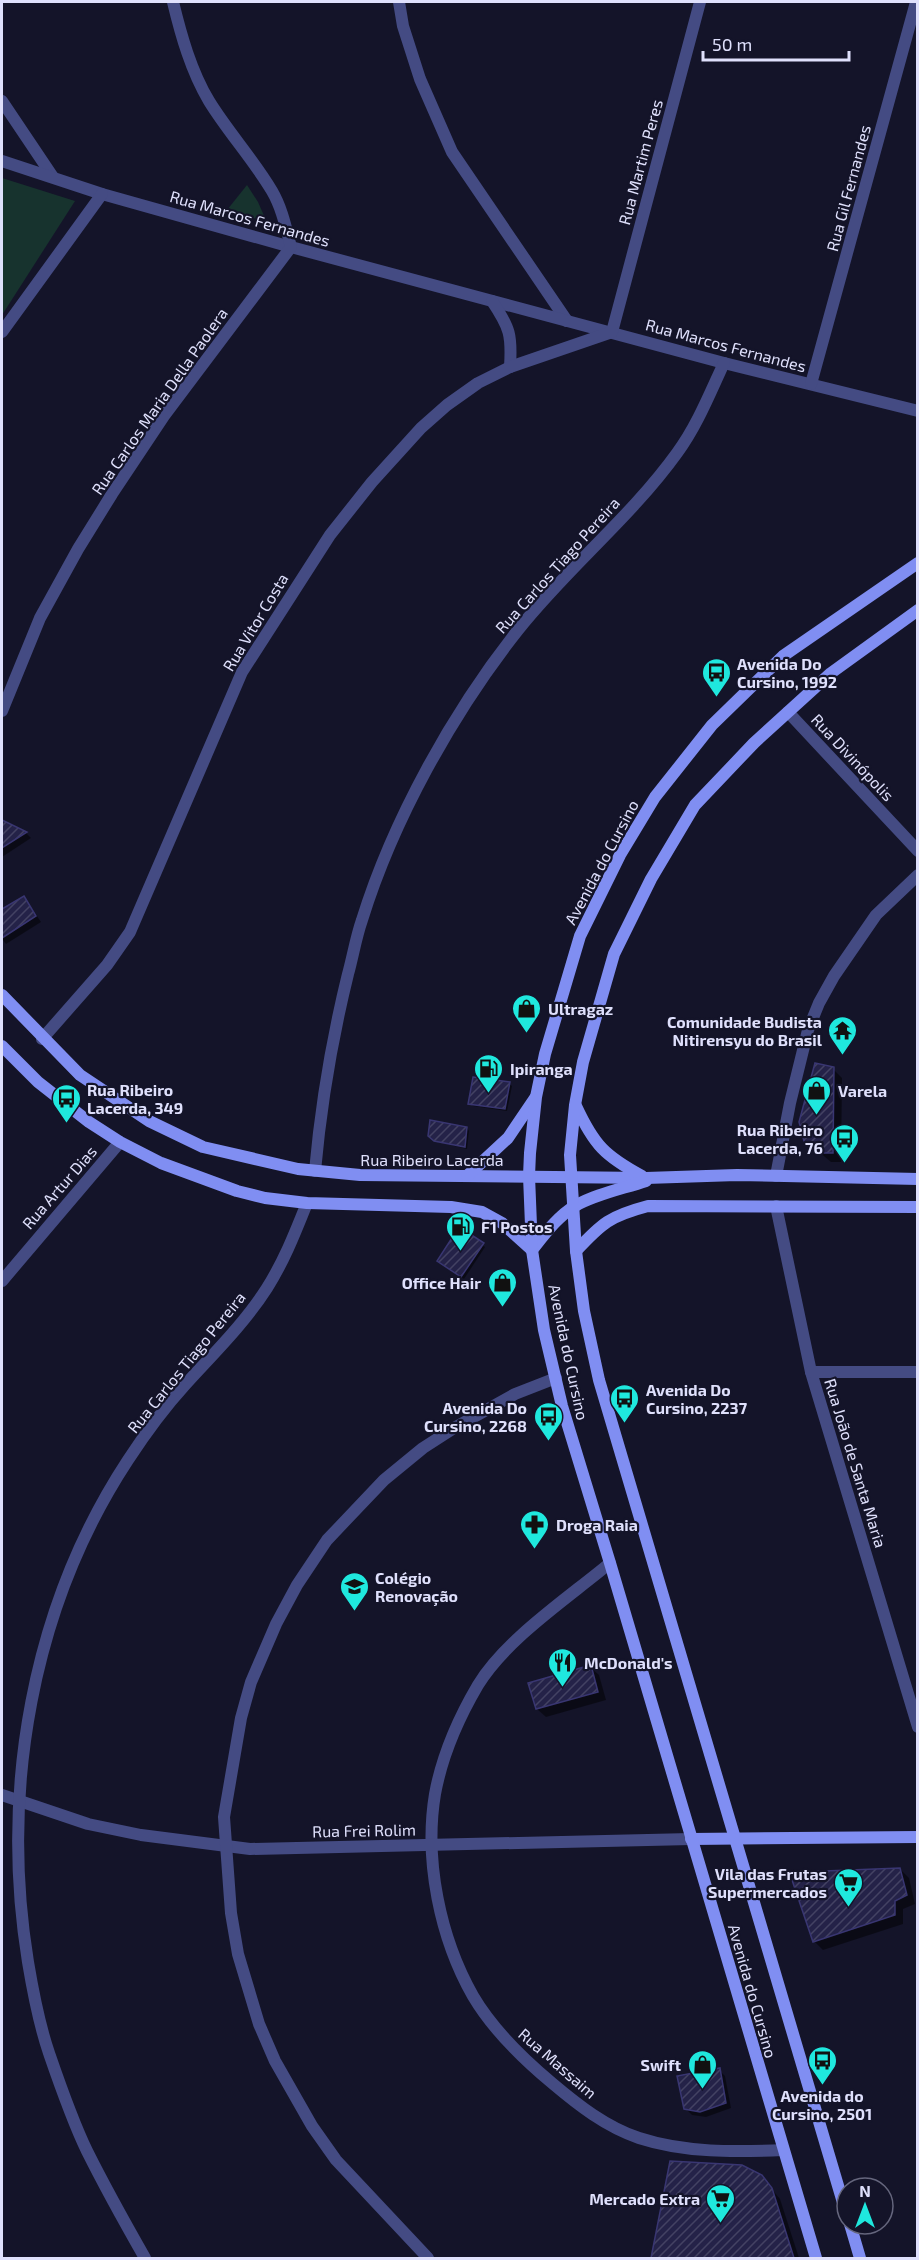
<svg xmlns="http://www.w3.org/2000/svg" width="919" height="2260" font-family="'Exo 2',sans-serif">
<style>
.green{fill:#17332e}
.shadow{fill:#0007}
.building{fill:url(#building-hatch);stroke:#393672;stroke-width:1.5}
.lines{fill:none;stroke-linecap:round;stroke-linejoin:round}
.street{stroke:#444b83;stroke-width:12}
.secondary{stroke:#808ef2;stroke-width:12}
.labels{text-anchor:middle;dominant-baseline:central;stroke-width:4.5;stroke-linejoin:round;paint-order:stroke}
.street-label{font-size:16px;fill:#dfe0fc;stroke:#141429}
.poi-label{font-size:16px;font-weight:bold;fill:#dfe0fc;stroke:#141429;text-anchor:start}
</style>
<defs>
<pattern id="building-hatch" width="6" height="6" patternUnits="userSpaceOnUse" patternTransform="scale(1.5)"><rect width="6" height="6" fill="#242248"/><path d="M-1 1l2-2M0 6l6-6M5 7l2-2" fill="none" stroke="#434263"/></pattern>
</defs>
<rect width="100%" height="100%" fill="#141429"/>
<!-- green -->
<g class="green">
<polygon points="2,178 75,201 2,315"/>
<polygon points="247,185 258,202 265,218 263,221 227,210"/>
</g>
<!-- shadow -->
<g class="shadow">
<polygon points="2,822 26,833 31,838 2,857"/>
<polygon points="24,897 41,922 6,944 2,939 2,911"/>
<polygon points="833,1069 842,1078 841,1162 831,1162 805,1140"/>
<polygon points="509,1084 512,1086 507,1111 473,1106 470,1103"/>
<polygon points="467,1128 469,1131 467,1149 438,1142 429,1135"/>
<polygon points="460,1230 485,1247 464,1279 441,1263"/>
<polygon points="590,1667 599,1675 606,1700 546,1717 537,1709"/>
<polygon points="900,1869 909,1878 915,1904 903,1909 903,1924 823,1950 814,1941"/>
<polygon points="719,2070 725,2076 731,2108 706,2117 692,2115 686,2109"/>
<polygon points="672,2163 761,2176 780,2199 799,2258 653,2258"/>
</g>
<!-- building -->
<g class="building">
<polygon points="2,820 27,832 2,848"/>
<polygon points="24,896 36,916 2,938 2,909"/>
<polygon points="815,1063 834,1067 833,1153 821,1153 804,1141 799,1122"/>
<polygon points="473,1077 510,1082 505,1109 468,1104"/>
<polygon points="430,1120 467,1127 465,1147 434,1141 428,1136"/>
<polygon points="459,1227 484,1243 461,1277 437,1261"/>
<polygon points="591,1665 598,1692 536,1709 528,1683"/>
<polygon points="900,1868 907,1895 895,1901 895,1915 813,1942 791,1877 799,1872"/>
<polygon points="720,2068 726,2103 700,2112 684,2109 677,2076"/>
<polygon points="670,2161 742,2165 762,2175 772,2188 794,2258 651,2258"/>
</g>
<g class="lines">
<!-- street -->
<g class="street">
<polyline points="399,2 403,26 420,79 452,152 567,321"/>
<polyline points="2,101 53,177"/>
<polyline points="2,161 102,194 291,247 724,363 918,411"/>
<path d="M492,301c18,27 20,34 18,66"/>
<polyline points="2,332 102,194"/>
<polyline points="811,384 916,2"/>
<path d="M2,711l38,-93 38,-69 34,-55 52,-78 127,-169c-5,-19 -9,-39 -19,-56 -19,-32 -44,-59 -63,-90 -18,-30 -28,-66 -36,-99"/>
<polyline points="788,712 918,851"/>
<polyline points="42,1039 107,965 130,932 242,672 330,535 372,482 421,428 447,405 478,383 510,367 612,332 700,2"/>
<path d="M315,1171c6,-67 17,-132 33,-197 5,-18 8,-37 14,-54 31,-100 91,-208 156,-290 49,-62 113,-113 159,-177 20,-27 33,-60 47,-90"/>
<polyline points="776,1176 790,1103 808,1030 819,1003 834,976 876,915 918,875"/>
<polyline points="776,1206 811,1372 918,1727"/>
<polyline points="2,1281 120,1142"/>
<polyline points="811,1372 918,1372"/>
<path d="M610,1563c-42,35 -104,76 -132,122 -20,34 -36,71 -43,109 -11,66 5,144 38,202 20,34 49,62 79,87 26,22 54,44 87,55 46,15 96,14 144,12"/>
<polyline points="2,1795 88,1824 141,1835 250,1849 691,1839"/>
<path d="M145,2258c-20,-35 -40,-71 -58,-107 -15,-31 -27,-66 -38,-98 -10,-29 -16,-61 -21,-91 -28,-172 4,-356 100,-502 17,-26 36,-52 57,-75 28,-31 59,-61 82,-97 17,-27 28,-55 40,-85"/>
<polyline points="428,2258 336,2160 312,2126 275,2061 259,2024 238,1954 231,1913 224,1817 241,1718 251,1682 276,1624 297,1585 327,1540 384,1480 423,1448 454,1428 515,1394 556,1378"/>
</g>
<!-- secondary -->
<g class="secondary">
<polyline points="2,995 80,1075 149,1121 203,1147 298,1169 360,1175 646,1178 737,1175 918,1179"/>
<polyline points="2,1046 38,1082 89,1122 120,1142 161,1163 237,1191 265,1198 307,1203 451,1207 482,1212 502,1223 532,1250"/>
<path d="M576,1106c18,39 29,50 66,70"/>
<polyline points="467,1176 508,1138 535,1098"/>
<path d="M532,1250c12,-15 26,-34 43,-44 21,-12 47,-17 71,-25"/>
<path d="M576,1251c26,-28 34,-35 72,-45l270,1"/>
<polyline points="691,1839 918,1837"/>
<polyline points="847,2216 599,1380 584,1311 576,1251 570,1155 575,1105 583,1062 614,954 651,879 695,805 754,743 831,673 918,610"/>
<polyline points="850,2224 860,2258"/>
<polyline points="816,2258 610,1563 562,1406 544,1330 532,1250 529,1176 530,1153 536,1097 545,1054 580,936 620,855 655,797 712,725 783,656 918,563"/>
</g>
</g>
<!-- icons -->
<defs>
<symbol id="bus-pin" viewBox="-11 -11 22 30"><path d="M0 17L-7.5 6A9.5 9.5 0 1 1 7.5 6Z" fill="#1fe8de" stroke="#141429"/><path d="M-5-6H5V4H4V6H2V4H-2V6H-4V4H-5ZM-3.5-4V0h7V-4ZM-3.5 1.2v1.5H-2V1.2ZM2 1.2v1.5H3.5V1.2Z" fill="#111"/></symbol>
<symbol id="shop-pin" viewBox="-11 -11 22 30"><path d="M0 17L-7.5 6A9.5 9.5 0 1 1 7.5 6Z" fill="#1fe8de" stroke="#141429"/><path d="M-5-2.5h2.3a2.7 3.5 0 0 1 5.4 0H5L5.5 6h-11ZM-1.5-2.5h3a1.5 2.3 0 0 0-3 0Z" fill="#111"/></symbol>
<symbol id="temple-pin" viewBox="-11 -11 22 30"><path d="M0 17L-7.5 6A9.5 9.5 0 1 1 7.5 6Z" fill="#1fe8de" stroke="#141429"/><path d="M0-6L5-2H3V0L6.5 2.5H4V6H1.5V3h-3V6H-4V2.5H-6.5L-3 0V-2H-5Z" fill="#111"/></symbol>
<symbol id="fuel-pin" viewBox="-11 -11 22 30"><path d="M0 17L-7.5 6A9.5 9.5 0 1 1 7.5 6Z" fill="#1fe8de" stroke="#141429"/><path d="M-5.5-6h7V0h2V4h1.3V-2.5L3-4.5l.8-.8L6-3V5H2.5V1h-1V6h-7ZM-4.2-4.7v3.2H.2V-4.7Z" fill="#111"/></symbol>
<symbol id="pharmacy-pin" viewBox="-11 -11 22 30"><path d="M0 17L-7.5 6A9.5 9.5 0 1 1 7.5 6Z" fill="#1fe8de" stroke="#141429"/><path d="M-2-6h4v4h4v4h-4v4h-4v-4h-4v-4h4Z" fill="#111"/></symbol>
<symbol id="school-pin" viewBox="-11 -11 22 30"><path d="M0 17L-7.5 6A9.5 9.5 0 1 1 7.5 6Z" fill="#1fe8de" stroke="#141429"/><path d="M0-5L7-2L0 1L-7-2ZM-4 1L0 2.5L4 1V4Q0 6-4 4Z" fill="#111"/></symbol>
<symbol id="restaurant-pin" viewBox="-11 -11 22 30"><path d="M0 17L-7.5 6A9.5 9.5 0 1 1 7.5 6Z" fill="#1fe8de" stroke="#141429"/><path d="M-5-6h1v4h1v-4h1v4h1v-4h1v5L-1.5 .5V6h-2V.5L-5-1ZM5-6V6H3V1.5H1.5Q1.5-4 5-6Z" fill="#111"/></symbol>
<symbol id="supermarket-pin" viewBox="-11 -11 22 30"><path d="M0 17L-7.5 6A9.5 9.5 0 1 1 7.5 6Z" fill="#1fe8de" stroke="#141429"/><path d="M-6-5.5h2.5l.6 2H6L4.5 2H-2.5L-4.4-4H-6ZM-1.5 3.2a1.3 1.3 0 1 0 .1 0ZM3 3.2a1.3 1.3 0 1 0 .1 0Z" fill="#111"/></symbol>
</defs>
<g fill-rule="evenodd">
<use href="#bus-pin" x="700" y="656" width="33" height="45"/>
<use href="#shop-pin" x="510" y="992" width="33" height="45"/>
<use href="#temple-pin" x="826" y="1014" width="33" height="45"/>
<use href="#fuel-pin" x="472" y="1052" width="33" height="45"/>
<use href="#shop-pin" x="800" y="1074" width="33" height="45"/>
<use href="#bus-pin" x="50" y="1082" width="33" height="45"/>
<use href="#bus-pin" x="828" y="1122" width="33" height="45"/>
<use href="#fuel-pin" x="444" y="1210" width="33" height="45"/>
<use href="#shop-pin" x="486" y="1266" width="33" height="45"/>
<use href="#bus-pin" x="608" y="1382" width="33" height="45"/>
<use href="#bus-pin" x="532" y="1400" width="33" height="45"/>
<use href="#pharmacy-pin" x="518" y="1508" width="33" height="45"/>
<use href="#school-pin" x="338" y="1570" width="33" height="45"/>
<use href="#restaurant-pin" x="546" y="1646" width="33" height="45"/>
<use href="#supermarket-pin" x="832" y="1866" width="33" height="45"/>
<use href="#bus-pin" x="806" y="2044" width="33" height="45"/>
<use href="#shop-pin" x="686" y="2048" width="33" height="45"/>
<use href="#supermarket-pin" x="704" y="2182" width="33" height="45"/>
</g>
<g class="labels">
<!-- street labels -->
<g class="street-label">
<text transform="translate(640 162) rotate(-75)">Rua Martim Peres</text>
<text transform="translate(848 188) rotate(-75)">Rua Gil Fernandes</text>
<text transform="translate(250 218) rotate(16)">Rua Marcos Fernandes</text>
<text transform="translate(726 345) rotate(15)">Rua Marcos Fernandes</text>
<text transform="translate(159 401) rotate(-55)">Rua Carlos Maria Della Paolera</text>
<text transform="translate(557 565) rotate(-48)">Rua Carlos Tiago Pereira</text>
<text transform="translate(255 622) rotate(-59)">Rua Vitor Costa</text>
<text transform="translate(853 757) rotate(47)">Rua Divinópolis</text>
<text transform="translate(601 862) rotate(-62)">Avenida do Cursino</text>
<text x="432" y="1159">Rua Ribeiro Lacerda</text>
<text transform="translate(59 1187) rotate(-49)">Rua Artur Dias</text>
<text transform="translate(569 1352) rotate(78)">Avenida do Cursino</text>
<text transform="translate(186 1362) rotate(-51)">Rua Carlos Tiago Pereira</text>
<text transform="translate(856 1463) rotate(73)">Rua João de Santa Maria</text>
<text transform="translate(364 1830) rotate(-1)">Rua Frei Rolim</text>
<text transform="translate(753 1991) rotate(74)">Avenida do Cursino</text>
<text transform="translate(558 2063) rotate(41)">Rua Massaim</text>
</g>
<!-- poi labels -->
<g class="poi-label">
<text x="737" y="663">Avenida Do<tspan x="737" dy="18">Cursino, 1992</tspan></text>
<text x="548" y="1008">Ultragaz</text>
<text x="822" y="1021" text-anchor="end">Comunidade Budista<tspan x="822" dy="18">Nitirensyu do Brasil</tspan></text>
<text x="510" y="1068">Ipiranga</text>
<text x="87" y="1089">Rua Ribeiro<tspan x="87" dy="18">Lacerda, 349</tspan></text>
<text x="838" y="1090">Varela</text>
<text x="823" y="1129" text-anchor="end">Rua Ribeiro<tspan x="823" dy="18">Lacerda, 76</tspan></text>
<text x="481" y="1226">F1 Postos</text>
<text x="481" y="1282" text-anchor="end">Office Hair</text>
<text x="646" y="1389">Avenida Do<tspan x="646" dy="18">Cursino, 2237</tspan></text>
<text x="527" y="1407" text-anchor="end">Avenida Do<tspan x="527" dy="18">Cursino, 2268</tspan></text>
<text x="556" y="1524">Droga Raia</text>
<text x="375" y="1577">Colégio<tspan x="375" dy="18">Renovação</tspan></text>
<text x="584" y="1662">McDonald's</text>
<text x="827" y="1873" text-anchor="end">Vila das Frutas<tspan x="827" dy="18">Supermercados</tspan></text>
<text x="681" y="2064" text-anchor="end">Swift</text>
<text x="822" y="2095" text-anchor="middle">Avenida do<tspan x="822" dy="18">Cursino, 2501</tspan></text>
<text x="700" y="2198" text-anchor="end">Mercado Extra</text>
</g>
</g>
<!-- border -->
<rect width="919" height="2260" fill="none" stroke="#dfe0fc" stroke-width="6"/>
<!-- north arrow -->
<g transform="translate(865 2206)"><circle r="28" fill="#141429" stroke="#65667d" stroke-width="1.5"/>
<path d="M0-4.5L10 22L0 15L-10 22Z" fill="#1fe8de"/>
<text y="-9" font-size="16" font-weight="bold" text-anchor="middle" fill="#dfe0fc">N</text>
</g>
<!-- scale -->
<path d="M703 51v9h146v-9" fill="none" stroke="#dfe0fc" stroke-width="3"/>
<text x="712" y="51" font-size="18" fill="#dfe0fc" stroke="#141429" stroke-width="4.5" paint-order="stroke">50 m</text>
</svg>
